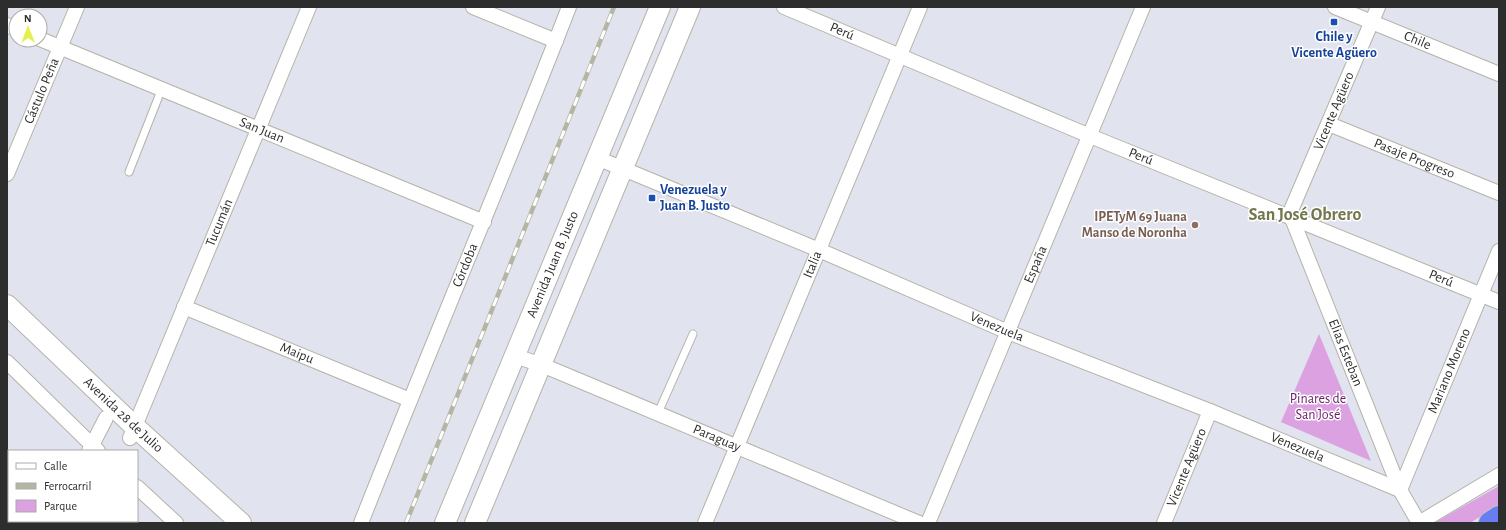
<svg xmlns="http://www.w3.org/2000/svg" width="1506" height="530" font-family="'Alegreya Sans',sans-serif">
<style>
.green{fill:#dba1e1}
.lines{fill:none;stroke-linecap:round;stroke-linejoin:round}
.service-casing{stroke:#b4b4aa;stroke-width:9}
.minor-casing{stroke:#b4b4aa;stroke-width:16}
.secondary-casing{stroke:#b4b4aa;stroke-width:22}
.trunk-casing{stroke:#c4c4c4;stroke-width:24}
.service{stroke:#fff;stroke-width:7}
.minor{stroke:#fff;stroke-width:14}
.secondary{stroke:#fff;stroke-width:20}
.trunk{stroke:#687ef0;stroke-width:22}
.rail-casing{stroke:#b4b6a3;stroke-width:4.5}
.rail{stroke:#fff;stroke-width:3;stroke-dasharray:9;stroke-linecap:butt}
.transit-dot{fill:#1a4fb4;stroke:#fff;stroke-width:1.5}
.education-dot{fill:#8d6e63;stroke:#fff;stroke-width:1.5}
.labels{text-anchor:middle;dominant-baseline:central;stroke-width:3;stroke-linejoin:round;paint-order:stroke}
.street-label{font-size:14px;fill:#2d2d2d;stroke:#fff}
.transit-label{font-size:14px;font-weight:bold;fill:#164399;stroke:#fff}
.education-label{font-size:14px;font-weight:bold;fill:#785e54;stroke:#fff;text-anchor:end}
.park-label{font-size:14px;fill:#681f65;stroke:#fff}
.district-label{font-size:18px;font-weight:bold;fill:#74774c;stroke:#fff}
</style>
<rect width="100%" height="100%" fill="#e1e3ee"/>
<!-- green -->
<g class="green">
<polygon points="1319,334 1371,461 1281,422"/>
<polygon points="1499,486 1499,505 1470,523 1434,523"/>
</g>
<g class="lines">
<defs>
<g id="service">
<polyline points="129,172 162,88"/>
<polyline points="658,413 693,334"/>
</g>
<g id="minor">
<polyline points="473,7 556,41"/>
<path id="s1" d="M784,7l306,129 409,166"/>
<path id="s2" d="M1335,7l164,67"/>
<path id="s3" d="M1378,7l-86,201 -1,8 109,274 19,33"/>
<polyline points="7,25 16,29"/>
<path id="s4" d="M40,39l444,183"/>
<path id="s5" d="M1329,124l170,69"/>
<path id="s6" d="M597,158l222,92 189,82 202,79 190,79"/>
<path id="s7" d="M7,174l70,-167"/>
<path id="s8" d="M184,307l226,93"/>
<path id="s9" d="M515,356l27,9 377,158"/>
<polyline points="7,362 98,451"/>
<path id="s10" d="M130,438l179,-431"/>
<polyline points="89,451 106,418"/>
<polyline points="137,487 176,523"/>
<path id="s11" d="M1400,490l99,-239"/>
<polyline points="55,523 55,521"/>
<path id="s12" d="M361,523c68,-173 141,-343 208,-516"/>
<path id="s13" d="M705,523l215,-516"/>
<path id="s14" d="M928,523l215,-516"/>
<path id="s15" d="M1164,523l46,-112"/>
<polyline points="1419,523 1499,475"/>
</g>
<g id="secondary">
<path id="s16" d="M7,305l127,121 107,97"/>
<path id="s17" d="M445,523l215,-516"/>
<polyline points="475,523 690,7"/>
</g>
<polyline id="trunk" points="1490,523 1499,517"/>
</defs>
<!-- service casing -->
<use href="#service" class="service-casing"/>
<!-- minor casing -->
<use href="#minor" class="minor-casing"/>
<!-- secondary casing -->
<use href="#secondary" class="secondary-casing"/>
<!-- trunk casing -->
<use href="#trunk" class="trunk-casing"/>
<!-- service -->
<use href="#service" class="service"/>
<!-- minor -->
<use href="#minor" class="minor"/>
<!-- secondary -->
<use href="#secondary" class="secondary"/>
<!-- trunk -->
<use href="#trunk" class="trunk"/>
<defs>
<polyline id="rail" points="406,523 614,7"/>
</defs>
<!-- rail casing -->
<use href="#rail" class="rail-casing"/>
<!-- rail -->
<use href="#rail" class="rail"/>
</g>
<!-- markers -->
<g class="transit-dot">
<rect x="1330" y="18" width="8" height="8" rx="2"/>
<rect x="648" y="194" width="8" height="8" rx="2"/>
</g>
<circle class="education-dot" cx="1195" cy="225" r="4"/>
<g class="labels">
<!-- street labels -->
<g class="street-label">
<text stroke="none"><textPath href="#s1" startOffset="63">Perú</textPath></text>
<text stroke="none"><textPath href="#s2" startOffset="89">Chile</textPath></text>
<text stroke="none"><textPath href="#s7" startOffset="90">Cástulo Peña</textPath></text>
<text transform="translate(1334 111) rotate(-67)">Vicente Agüero</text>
<text stroke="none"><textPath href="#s4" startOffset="240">San Juan</textPath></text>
<text stroke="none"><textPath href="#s1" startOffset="387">Perú</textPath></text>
<text stroke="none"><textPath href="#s5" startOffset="92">Pasaje Progreso</textPath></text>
<text stroke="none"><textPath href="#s10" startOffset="233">Tucumán</textPath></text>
<text stroke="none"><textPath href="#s12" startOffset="278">Córdoba</textPath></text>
<text stroke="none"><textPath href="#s17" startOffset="280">Avenida Juan B. Justo</textPath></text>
<text stroke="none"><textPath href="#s13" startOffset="280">Italia</textPath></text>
<text stroke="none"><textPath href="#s14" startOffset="280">España</textPath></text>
<text stroke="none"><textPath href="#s1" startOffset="711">Perú</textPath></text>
<text stroke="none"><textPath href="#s6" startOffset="434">Venezuela</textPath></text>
<text stroke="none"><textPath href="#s8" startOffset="122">Maipu</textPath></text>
<text stroke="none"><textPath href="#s3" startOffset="374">Elias Esteban</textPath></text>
<text stroke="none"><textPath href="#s11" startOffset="129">Mariano Moreno</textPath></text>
<text stroke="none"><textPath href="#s16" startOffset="160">Avenida 28 de Julio</textPath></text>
<text stroke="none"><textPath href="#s9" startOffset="218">Paraguay</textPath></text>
<text stroke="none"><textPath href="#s6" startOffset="758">Venezuela</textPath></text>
<text stroke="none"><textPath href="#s15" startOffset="60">Vicente Agüero</textPath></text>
</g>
<!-- transit labels -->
<g class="transit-label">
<text x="1334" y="37">Chile y<tspan x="1334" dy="16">Vicente Agüero</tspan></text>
<text x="660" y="190" text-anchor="start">Venezuela y<tspan x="660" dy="16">Juan B. Justo</tspan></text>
</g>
<!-- education labels -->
<g class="education-label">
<text x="1187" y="217">IPETyM 69 Juana<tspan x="1187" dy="16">Manso de Noronha</tspan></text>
</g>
<!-- park labels -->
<g class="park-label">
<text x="1318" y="399">Pinares de<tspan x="1318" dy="16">San José</tspan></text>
</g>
<!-- district labels -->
<g class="district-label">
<text x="1305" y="215">San José Obrero</text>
</g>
</g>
<!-- border -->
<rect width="1506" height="530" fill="none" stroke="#2d2d2d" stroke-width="16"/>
<!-- legend -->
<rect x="8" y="450" width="130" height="72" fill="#ffffff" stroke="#ababab"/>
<rect x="16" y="463" width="20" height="6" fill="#ffffff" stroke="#ababab"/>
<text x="44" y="470" font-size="12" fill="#2d2d2d">Calle</text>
<rect x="16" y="483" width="20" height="6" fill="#b4b6a3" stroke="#ababab"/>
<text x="44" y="490" font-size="12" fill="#2d2d2d">Ferrocarril</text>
<rect x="16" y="500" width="20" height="12" fill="#dba1e1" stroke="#ababab"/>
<text x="44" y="510" font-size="12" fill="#2d2d2d">Parque</text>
<!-- north arrow -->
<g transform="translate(28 28) rotate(359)"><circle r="19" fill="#ffffff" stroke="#ababab"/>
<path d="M0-3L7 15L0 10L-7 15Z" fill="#e5f14b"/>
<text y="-6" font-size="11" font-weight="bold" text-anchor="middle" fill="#2d2d2d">N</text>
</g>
</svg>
